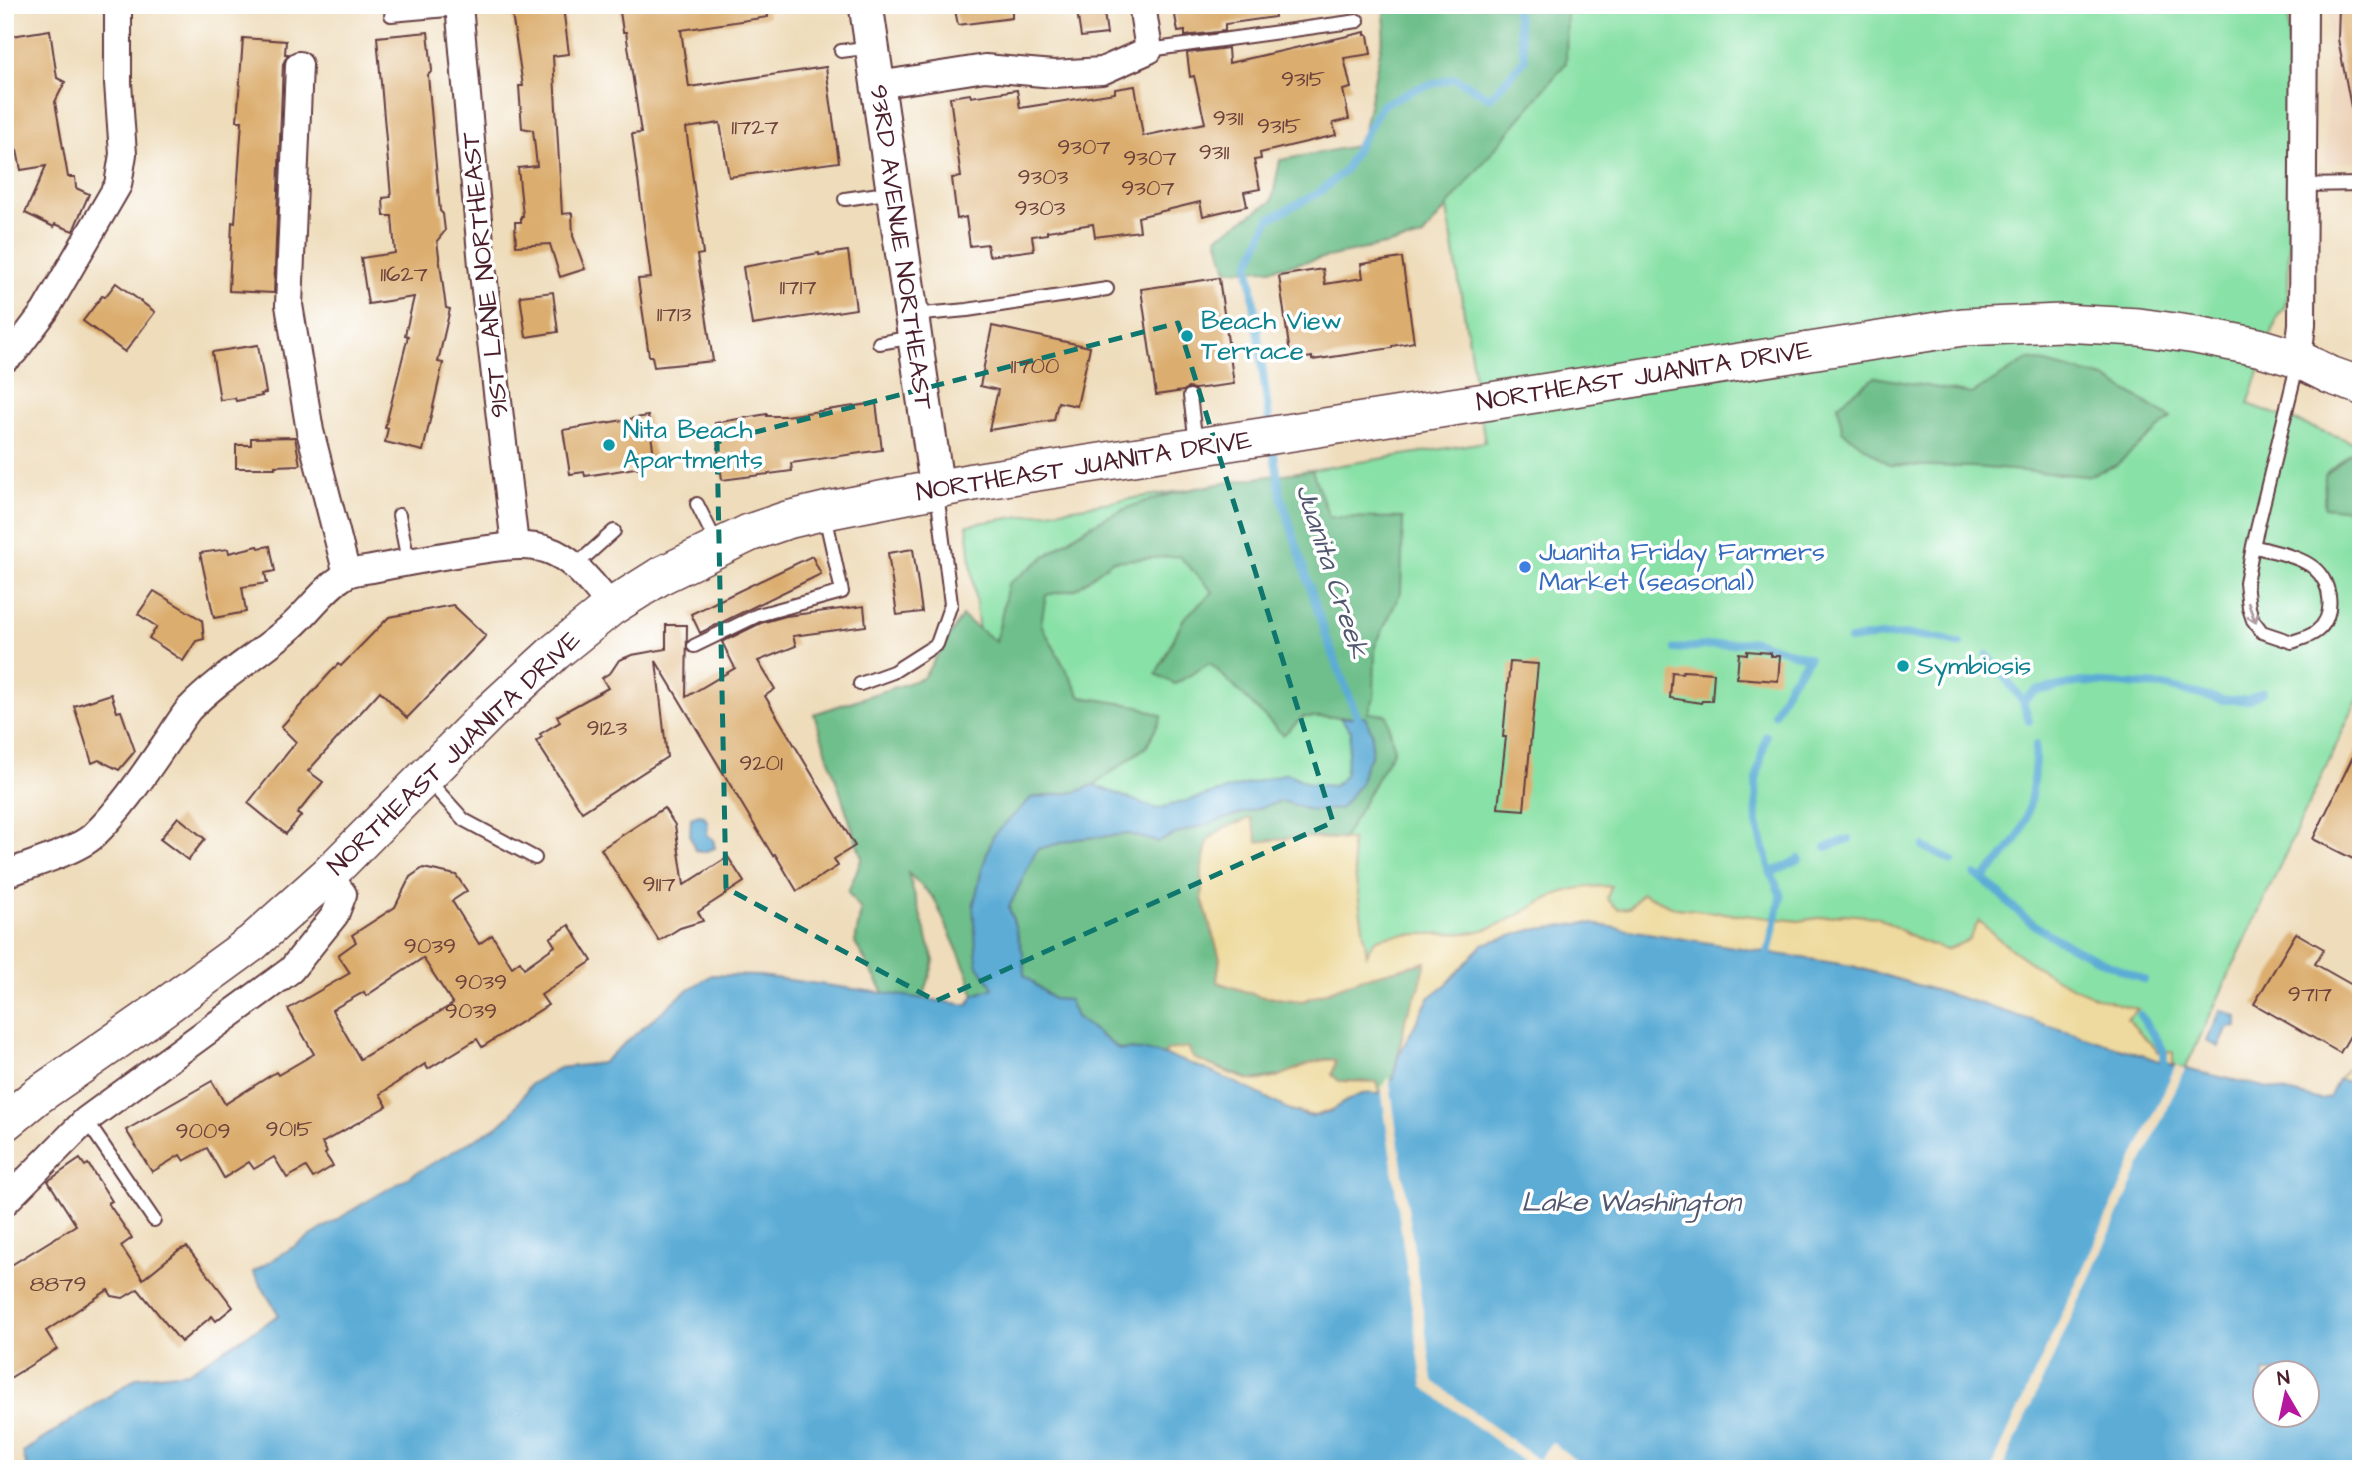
<svg xmlns="http://www.w3.org/2000/svg" width="2366" height="1474" font-family="'Architects Daughter',sans-serif">
<style>
.built{fill:#ecd2b8}
.green{fill:#88e1a6;stroke:#698068;stroke-width:2}
.forest{fill:#6ebf8b;stroke:#5c6f5b;stroke-width:2}
.sand{fill:#eeda9e;stroke:#9c7c64;stroke-width:2}
.water{fill:#5cacd6;stroke:#536680;stroke-width:2;fill-rule:evenodd}
.pier{fill:#eedcba}
.lines{fill:none;stroke-linecap:round;stroke-linejoin:round}
.stream{stroke:#5cacd6;stroke-width:8}
.building{fill:#dbad6e;fill-rule:evenodd}
.service-casing{stroke:#633b40;stroke-width:16}
.minor-casing{stroke:#633b40;stroke-width:30}
.tertiary-casing{stroke:#633b40;stroke-width:37}
.secondary-casing{stroke:#633b40;stroke-width:40}
.service{stroke:#fff;stroke-width:12}
.minor{stroke:#fff;stroke-width:26}
.tertiary{stroke:#fff;stroke-width:33}
.secondary{stroke:#fff;stroke-width:37}
.oneway{stroke:#ae9aa0}
.marked{fill:none;stroke:#0f766e;stroke-width:5;stroke-dasharray:14 9;stroke-linejoin:round}
.culture-dot{fill:#0f9aa8;stroke:#fff;stroke-width:2.5}
.shop-dot{fill:#3f7fe0;stroke:#fff;stroke-width:2.5}
.labels{text-anchor:middle;dominant-baseline:central;stroke-width:7;stroke-linejoin:round;paint-order:stroke}
.number-label{font-size:23px;fill:#6e423c}
.street-label{font-size:26px;fill:#4a1f2b;stroke:#fff}
.culture-label{font-size:26px;fill:#0d838f;stroke:#fff;text-anchor:start}
.shop-label{font-size:26px;fill:#366cbe;stroke:#fff;text-anchor:start}
.water-label{font-size:28px;font-style:italic;fill:#51576f;stroke:#fff}
</style>
<rect width="100%" height="100%" fill="#fff"/>
<filter id="ink" filterUnits="userSpaceOnUse"><feTurbulence type="fractalNoise" baseFrequency=".0143" numOctaves="2"/><feDisplacementMap in="SourceGraphic" scale="14" xChannelSelector="R" yChannelSelector="G"/><feConvolveMatrix kernelMatrix="1 2 1 2 8 2 1 2 1" color-interpolation-filters="sRGB"/></filter>
<filter id="wash" filterUnits="userSpaceOnUse"><feTurbulence type="fractalNoise" baseFrequency=".00686" numOctaves="4" result="noise"/><feDisplacementMap in="SourceGraphic" scale="28" xChannelSelector="R" yChannelSelector="G"/><feGaussianBlur stdDeviation="1.57" result="paint"/><feColorMatrix in="noise" values="0 0 0 0 0 0 0 0 0 0 0 0 0 0 0 0 0 1.4 0 .05"/><feComposite in="paint" operator="in"/></filter>
<g filter="url(#wash)">
<rect width="100%" height="100%" fill="#eedcba"/>
<!-- built -->
<polygon class="built" points="2329,5 2361,5 2361,161 2326,163"/>
<!-- green -->
<polygon class="green" points="1414,5 2288,5 2291,149 2288,295 2284,308 2278,315 2248,404 2361,445 2361,692 2185,1069 1968,1000 1393,1078 1342,1106 1131,1049 1121,1050 1018,982 967,525 1485,442"/>
<!-- forest -->
<g class="forest">
<polygon points="1383,5 1567,5 1566,63 1422,237 1270,269 1227,270 1217,237 1272,201 1280,160 1361,145 1385,26"/>
<polygon points="2029,359 2105,378 2171,418 2115,466 2087,476 1972,467 1889,465 1842,431 1838,405 1875,377 1972,394"/>
<polygon points="2361,444 2361,511 2324,507 2325,475"/>
<path d="M1312,470l17,47 74,1 -2,74 -26,54 -1,52 -6,15 19,2 7,35c-19,29 -33,60 -51,89l-44,-2 -41,5 -50,-2 -6,28v30l18,60 -3,24 42,14 44,5 60,-23 64,-16 -8,27 -13,27 -13,62 -14,16 -2,-12 -38,-1 -7,-6 3,-15 -9,-1 -42,16 -32,5 -83,-30 -6,5 -32,-6 -10,1 -46,-33 -6,-16 -16,-2 -29,-24 -1,-22 -14,-46 28,-58 39,-10 53,-5 28,8 24,-10 101,-31 30,10 49,-28 4,-18 6,-8 -6,-40h-62l-20,18 -73,-72 -35,21 -19,-10 28,-56 29,-26 -34,-36 -67,5 -36,28 -30,6 -5,29 40,73 57,9 24,10 -15,30 -53,39 -18,7 -45,6 -14,16 -24,175 -19,6 -6,-21 -34,-76 -26,-25 26,88 -11,38 -38,-5 -30,-51 6,-33 -13,-18 14,-34 -48,-144 109,-36 39,-62 34,26 12,-58c29,-20 58,-45 89,-62 65,-35 143,-41 215,-52z"/>
</g>
<!-- sand -->
<g class="sand">
<path d="M1251,818l7,24 41,-5 53,3 -1,6 16,109c2,-4 3,-11 7,-14 15,-11 78,-5 101,-9 32,-6 55,-26 83,-38 17,-7 35,-8 53,-8l-4,13 11,10 11,-1 13,-15 34,15 123,13 45,-7 33,3 44,24 25,9 23,-10 10,-19c43,42 100,76 159,88l-11,10 32,33h14v14l-205,-66 -116,-34 -102,-15 -267,-6 -36,39 -18,14 -30,57 7,-39 13,-27 7,-27 -63,16 -60,23 -44,-5 -42,-14 3,-24 -18,-60v-30l6,-28 16,-12z"/>
<path d="M1188,1047l5,11c18,7 38,18 57,22 30,5 57,-24 86,-20l-4,15 7,6 38,1 2,12h-17l-20,12 -28,10 -30,-8 -25,-14 -96,-39 6,-5z"/>
<polygon points="2361,1058 2361,1083 2338,1080 2351,1064"/>
</g>
<!-- water -->
<g class="water">
<path d="M1365,717l7,16 -1,24 -6,8 -4,18 -21,26 -28,2 -30,-10 -101,31 -24,10 -28,-8 -53,5 -39,10 -28,58 14,46 1,22 29,24 16,1 7,17 44,33c37,-5 105,27 139,44 15,7 37,23 55,22 18,0 32,-19 49,-22 5,-1 11,0 16,0l14,-16 6,-23 30,-57 18,-14 36,-40 48,-14 55,-7 266,43 116,34 217,69 136,31 8,-2 9,-18 23,3v386h-2334l-4,-17 115,-75 50,-5 91,-57 -26,-43 111,-69 135,-78 11,-10 21,-31 28,-16 43,-5 84,-72 26,-16 49,1 207,29 6,-10 19,-7 -16,-24 -4,-57 9,-38 11,-33 38,-38 45,-6 18,-7 63,24 130,-36 23,11 24,2 11,-11 6,-44 -11,-13zM2264,1372h42v42h-42z"/>
<polygon points="699,815 704,816 708,823 707,835 713,839 715,848 704,852 695,850 690,835 691,818"/>
<polygon points="2221,1010 2237,1017 2237,1027 2228,1028 2219,1047 2207,1041"/>
</g>
<!-- pier -->
<g class="pier">
<polygon points="2176,1065 2185,1069 2002,1469 1991,1469"/>
<polygon points="1389,1077 1433,1381 1538,1460 1552,1442 1587,1469 1533,1469 1423,1387 1381,1087"/>
</g>
<g class="lines">
<!-- stream -->
<g class="stream">
<polyline points="1270,427 1249,265 1269,219 1320,192 1344,171 1382,105 1415,89 1455,78 1490,98 1525,59 1515,5"/>
<polyline points="1272,443 1281,496 1325,634 1360,724"/>
<path d="M1850,640c37,-6 74,-8 110,4"/>
<polyline points="1675,649 1755,641 1809,658 1789,684 1774,714"/>
<polyline points="1987,655 2023,701 2029,721"/>
<polyline points="2023,701 2035,691 2081,682 2163,686 2222,700 2248,700 2263,692"/>
<polyline points="1766,736 1756,781 1757,824 1771,873 1781,896 1768,953"/>
<polyline points="1826,847 1849,839"/>
<polyline points="1924,847 1952,861"/>
<polyline points="1771,873 1799,859"/>
<path d="M1975,875c21,10 33,31 53,45 34,26 77,42 116,60"/>
<path d="M1983,879c14,-16 32,-32 40,-52 10,-26 11,-55 13,-82"/>
<polyline points="2140,1015 2164,1051 2164,1063"/>
</g>
</g>
<g id="blocks">
<!-- building -->
<g class="building">
<polygon points="619,5 767,5 768,17 681,30 689,87 826,67 839,162 729,177 720,123 686,128 703,254 697,255 713,361 654,367 652,356 649,356 638,279 651,278 632,134 641,133 626,32 623,32"/>
<polygon points="954,5 1012,5 1012,18 958,25"/>
<polygon points="1076,5 1103,5 1107,34 1081,37"/>
<polygon points="1209,5 1274,5 1275,17 1225,24 1225,31 1185,36 1185,31 1178,32 1174,10"/>
<polygon points="2339,5 2361,5 2361,106 2351,107 2338,39"/>
<polygon points="563,7 569,54 553,56 562,214 572,213 573,236 585,269 560,277 550,244 516,246 515,222 521,222 521,216 523,216 518,168 537,166 533,130 522,128 519,86 523,86 512,14"/>
<polygon points="50,30 57,78 65,82 55,102 68,177 75,177 76,188 89,194 73,231 55,224 54,227 25,213 46,166 21,170 17,150 14,150 5,100 5,37"/>
<polygon points="428,32 432,71 428,75 440,211 443,214 445,231 437,241 446,308 450,309 438,362 443,363 423,451 385,442 388,428 385,428 408,336 405,335 414,297 368,304 361,258 395,253 392,216 384,216 383,198 391,197 377,37"/>
<polygon points="1365,32 1365,35 1368,35 1371,54 1344,58 1351,88 1343,90 1349,119 1333,123 1336,135 1260,153 1261,159 1254,160 1260,189 1244,192 1247,206 1203,216 1200,202 1138,217 1140,231 1095,237 1093,224 1047,231 1047,234 1032,236 1034,250 989,256 987,244 970,246 966,217 957,219 952,178 961,177 950,97 970,94 971,97 1017,90 1020,108 1115,93 1115,89 1135,86 1143,136 1205,123 1194,76 1190,77 1187,53 1228,48 1229,63"/>
<polygon points="243,38 286,41 285,54 288,54 283,64 274,293 229,291 232,222 235,223 242,121 237,121"/>
<polygon points="848,251 856,309 752,325 743,267 819,253 819,255"/>
<polygon points="1402,258 1414,342 1392,346 1392,348 1312,360 1312,357 1291,361 1279,276 1323,269 1325,284 1363,278 1361,264"/>
<polygon points="1219,278 1234,384 1195,389 1188,388 1183,391 1156,395 1141,289"/>
<polygon points="116,283 155,312 125,352 83,321 102,296 105,297"/>
<polygon points="553,292 558,332 526,337 520,296"/>
<polygon points="992,326 1090,347 1077,406 1058,402 1054,420 989,430 998,390 980,386"/>
<polygon points="258,345 266,393 261,394 262,396 236,401 235,398 220,400 212,352"/>
<polygon points="876,403 882,450 791,463 792,471 722,480 715,423 767,414 767,416 785,416"/>
<polygon points="648,416 655,461 641,463 641,467 611,472 585,476 584,472 570,474 563,430"/>
<polygon points="295,437 300,465 275,466 275,468 236,468 236,445 251,445 251,438"/>
<polygon points="258,546 259,548 270,546 275,571 265,573 267,583 242,587 246,612 214,618 200,553 228,549 229,553"/>
<polygon points="913,549 922,612 897,615 888,553"/>
<polygon points="812,556 821,574 700,633 691,614"/>
<polygon points="154,591 202,620 204,639 196,641 183,661 149,638 157,627 138,614"/>
<polygon points="453,605 486,636 407,718 380,691 308,771 323,782 297,814 301,816 286,834 248,803 296,742 281,727 338,664 341,666 389,617"/>
<polygon points="864,606 866,626 793,636 796,646 758,661 775,689 765,696 855,846 834,859 838,866 797,891 775,854 773,856 656,661 667,757 582,812 536,741 542,737 540,734 560,722 557,716 608,688 602,678 611,672 619,660 632,655 666,649 666,625 687,625 686,697 735,668 722,642 761,623 786,616"/>
<polygon points="1747,651 1771,653 1771,656 1780,656 1778,681 1737,678 1739,653 1747,654"/>
<polygon points="1510,662 1538,664 1524,810 1498,808 1506,737 1503,737"/>
<polygon points="1683,671 1714,673 1712,701 1702,701 1701,703 1670,698 1672,672 1682,673"/>
<polygon points="111,694 117,712 121,711 135,751 119,770 99,760 92,763 74,706"/>
<polygon points="2361,740 2361,863 2313,839"/>
<polygon points="664,808 675,825 684,885 728,857 744,882 698,912 703,921 680,928 659,941 601,849"/>
<polygon points="178,817 205,839 188,860 160,839"/>
<path d="M423,868l33,7 11,16 -15,10 27,43 13,-9 20,32 8,-6 4,7 31,-22 -5,-8 19,-13 23,36 -51,34 7,10 -66,42 -5,-8 -49,30 -3,-5 -45,30 7,12 -65,37 5,9 -2,2 8,12 -20,12 -7,-11 -19,11 -13,-21 -20,12 -5,-7 -25,16 -17,-30 -23,13 -4,-6 -28,17 -26,-42 86,-49 13,23 51,-32 2,3 36,-21 -26,-45 62,-36 -12,-18 18,-13 -4,-7 43,-28 15,-30zM423,958l30,46 -93,55 -28,-49 32,-18 2,4z"/>
<polygon points="2296,933 2324,949 2315,964 2361,990 2361,1017 2340,1053 2254,1004"/>
<polygon points="80,1159 85,1166 88,1164 112,1201 108,1203 132,1238 121,1246 143,1279 179,1250 187,1247 233,1307 216,1321 212,1316 181,1342 138,1289 123,1298 112,1296 108,1290 46,1331 57,1349 5,1381 5,1269 76,1225 48,1181"/>
</g>
</g>
</g>
<g filter="url(#ink)">
<use href="#blocks" fill-opacity="0" stroke="#633b40" stroke-width="2"/>
<g class="lines">
<defs>
<g id="service">
<polyline points="391,15 459,9"/>
<polyline points="1149,50 1358,21"/>
<polyline points="841,51 872,47"/>
<polyline points="2303,185 2361,184"/>
<polyline points="845,199 893,192"/>
<polyline points="912,315 967,310 1107,289"/>
<polyline points="879,343 914,337"/>
<polyline points="1190,396 1196,443"/>
<polyline points="697,504 718,546"/>
<polyline points="399,515 408,561"/>
<path d="M2253,546c19,6 45,9 61,22 18,15 22,48 3,63 -7,6 -17,8 -25,11l-30,-10 -9,-12 -4,-12 -3,-25 7,-37 45,-184"/>
<polyline points="575,566 614,531"/>
<polyline points="694,646 758,615 842,592 825,515"/>
<polyline points="860,684 893,672 937,644 951,604 937,493"/>
<polyline points="428,780 464,820 535,858"/>
<polyline points="86,1120 154,1220"/>
</g>
<g id="minor">
<polyline points="459,5 482,265 515,545"/>
<polyline points="299,65 289,305 310,431 347,574"/>
<polyline points="878,85 985,68 1054,74 1102,71 1149,50 1142,5"/>
<polyline points="5,359 14,352 45,311 118,185 123,154 118,83 118,5"/>
<polyline points="2298,359 2302,324 2304,5"/>
<path d="M5,874c22,-8 72,-23 88,-38 28,-27 50,-60 72,-92 8,-11 15,-24 24,-35 31,-32 70,-54 103,-83 18,-16 33,-39 54,-51 7,-4 18,-5 26,-6 30,-6 59,-11 89,-16 82,-13 97,-14 150,54"/>
<polyline points="5,1202 86,1120 291,970 335,915 343,894 328,875"/>
</g>
<polyline id="tertiary" points="866,5 937,489"/>
<polyline id="secondary" points="5,1122 37,1096 145,1021 252,943 328,875 491,711 555,652 611,607 662,575 749,533 787,520 825,511 973,482 1963,327 2062,323 2139,327 2196,335 2258,347 2298,359 2330,375 2361,386"/>
</defs>
<!-- service casing -->
<use href="#service" class="service-casing"/>
<!-- minor casing -->
<use href="#minor" class="minor-casing"/>
<!-- tertiary casing -->
<use href="#tertiary" class="tertiary-casing"/>
<!-- secondary casing -->
<use href="#secondary" class="secondary-casing"/>
<!-- service -->
<use href="#service" class="service"/>
<!-- minor -->
<use href="#minor" class="minor"/>
<!-- tertiary -->
<use href="#tertiary" class="tertiary"/>
<!-- secondary -->
<use href="#secondary" class="secondary"/>
</g>
<!-- one-way arrows -->
<defs><path id="oneway-shaft" d="M-6 0H5M1.5-3L5.5 0L1.5 3" fill="none" stroke-width="1.6" stroke-linecap="round" stroke-linejoin="round" transform="scale(1.75)"/></defs>
<use class="oneway" href="#oneway-shaft" transform="translate(2252 613) rotate(69)"/>
</g>
<!-- marked area -->
<path class="marked" d="M1178,323l155,499 -397,179 -210,-113 -9,-446z"/>
<!-- markers -->
<g class="culture-dot">
<circle cx="1187" cy="336" r="7"/>
<circle cx="609" cy="445" r="7"/>
<circle cx="1903" cy="666" r="7"/>
</g>
<circle class="shop-dot" cx="1525" cy="567" r="7"/>
<g class="labels">
<!-- number labels -->
<g class="number-label">
<text x="1303" y="79">9315</text>
<text x="1228" y="118">9311</text>
<text x="1279" y="126">9315</text>
<text x="755" y="127">11727</text>
<text x="1084" y="147">9307</text>
<text x="1214" y="152">9311</text>
<text x="1150" y="158">9307</text>
<text x="1043" y="177">9303</text>
<text x="1148" y="188">9307</text>
<text x="1040" y="208">9303</text>
<text x="404" y="274">11627</text>
<text x="798" y="287">11717</text>
<text x="674" y="314">11713</text>
<text x="1035" y="366">11700</text>
<text x="607" y="728">9123</text>
<text x="761" y="763">9201</text>
<text x="659" y="884">9117</text>
<text x="430" y="946">9039</text>
<text x="481" y="982">9039</text>
<text x="2310" y="994">9717</text>
<text x="471" y="1011">9039</text>
<text x="289" y="1129">9015</text>
<text x="203" y="1131">9009</text>
<text x="58" y="1284">8879</text>
</g>
<!-- street labels -->
<g class="street-label">
<text transform="translate(901 247) rotate(82)">93RD AVENUE NORTHEAST</text>
<text transform="translate(485 275) rotate(-96)">91ST LANE NORTHEAST</text>
<text transform="translate(1644 376) rotate(-9)">NORTHEAST JUANITA DRIVE</text>
<text transform="translate(1084 466) rotate(-9)">NORTHEAST JUANITA DRIVE</text>
<text transform="translate(454 753) rotate(-44)">NORTHEAST JUANITA DRIVE</text>
</g>
<!-- culture labels -->
<g class="culture-label">
<text x="1201" y="321">Beach View<tspan x="1201" dy="30">Terrace</tspan></text>
<text x="623" y="430">Nita Beach<tspan x="623" dy="30">Apartments</tspan></text>
<text x="1917" y="666">Symbiosis</text>
</g>
<!-- shop labels -->
<g class="shop-label">
<text x="1539" y="552">Juanita Friday Farmers<tspan x="1539" dy="30">Market (seasonal)</tspan></text>
</g>
<!-- water labels -->
<g class="water-label">
<text transform="translate(1332 571) rotate(72)">Juanita Creek</text>
<text x="1631" y="1202">Lake Washington</text>
</g>
</g>
<!-- margin -->
<rect width="2366" height="1474" fill="none" stroke="#fff" stroke-width="28"/>
<!-- north arrow -->
<g transform="translate(2286 1394) rotate(351)"><circle r="33" fill="#ffffff" stroke="#b7a5aa" stroke-width="2"/>
<path d="M0-5L12 26L0 18L-12 26Z" fill="#b5179e"/>
<text y="-10" font-size="19" font-weight="bold" text-anchor="middle" fill="#4a1f2b">N</text>
</g>
</svg>
